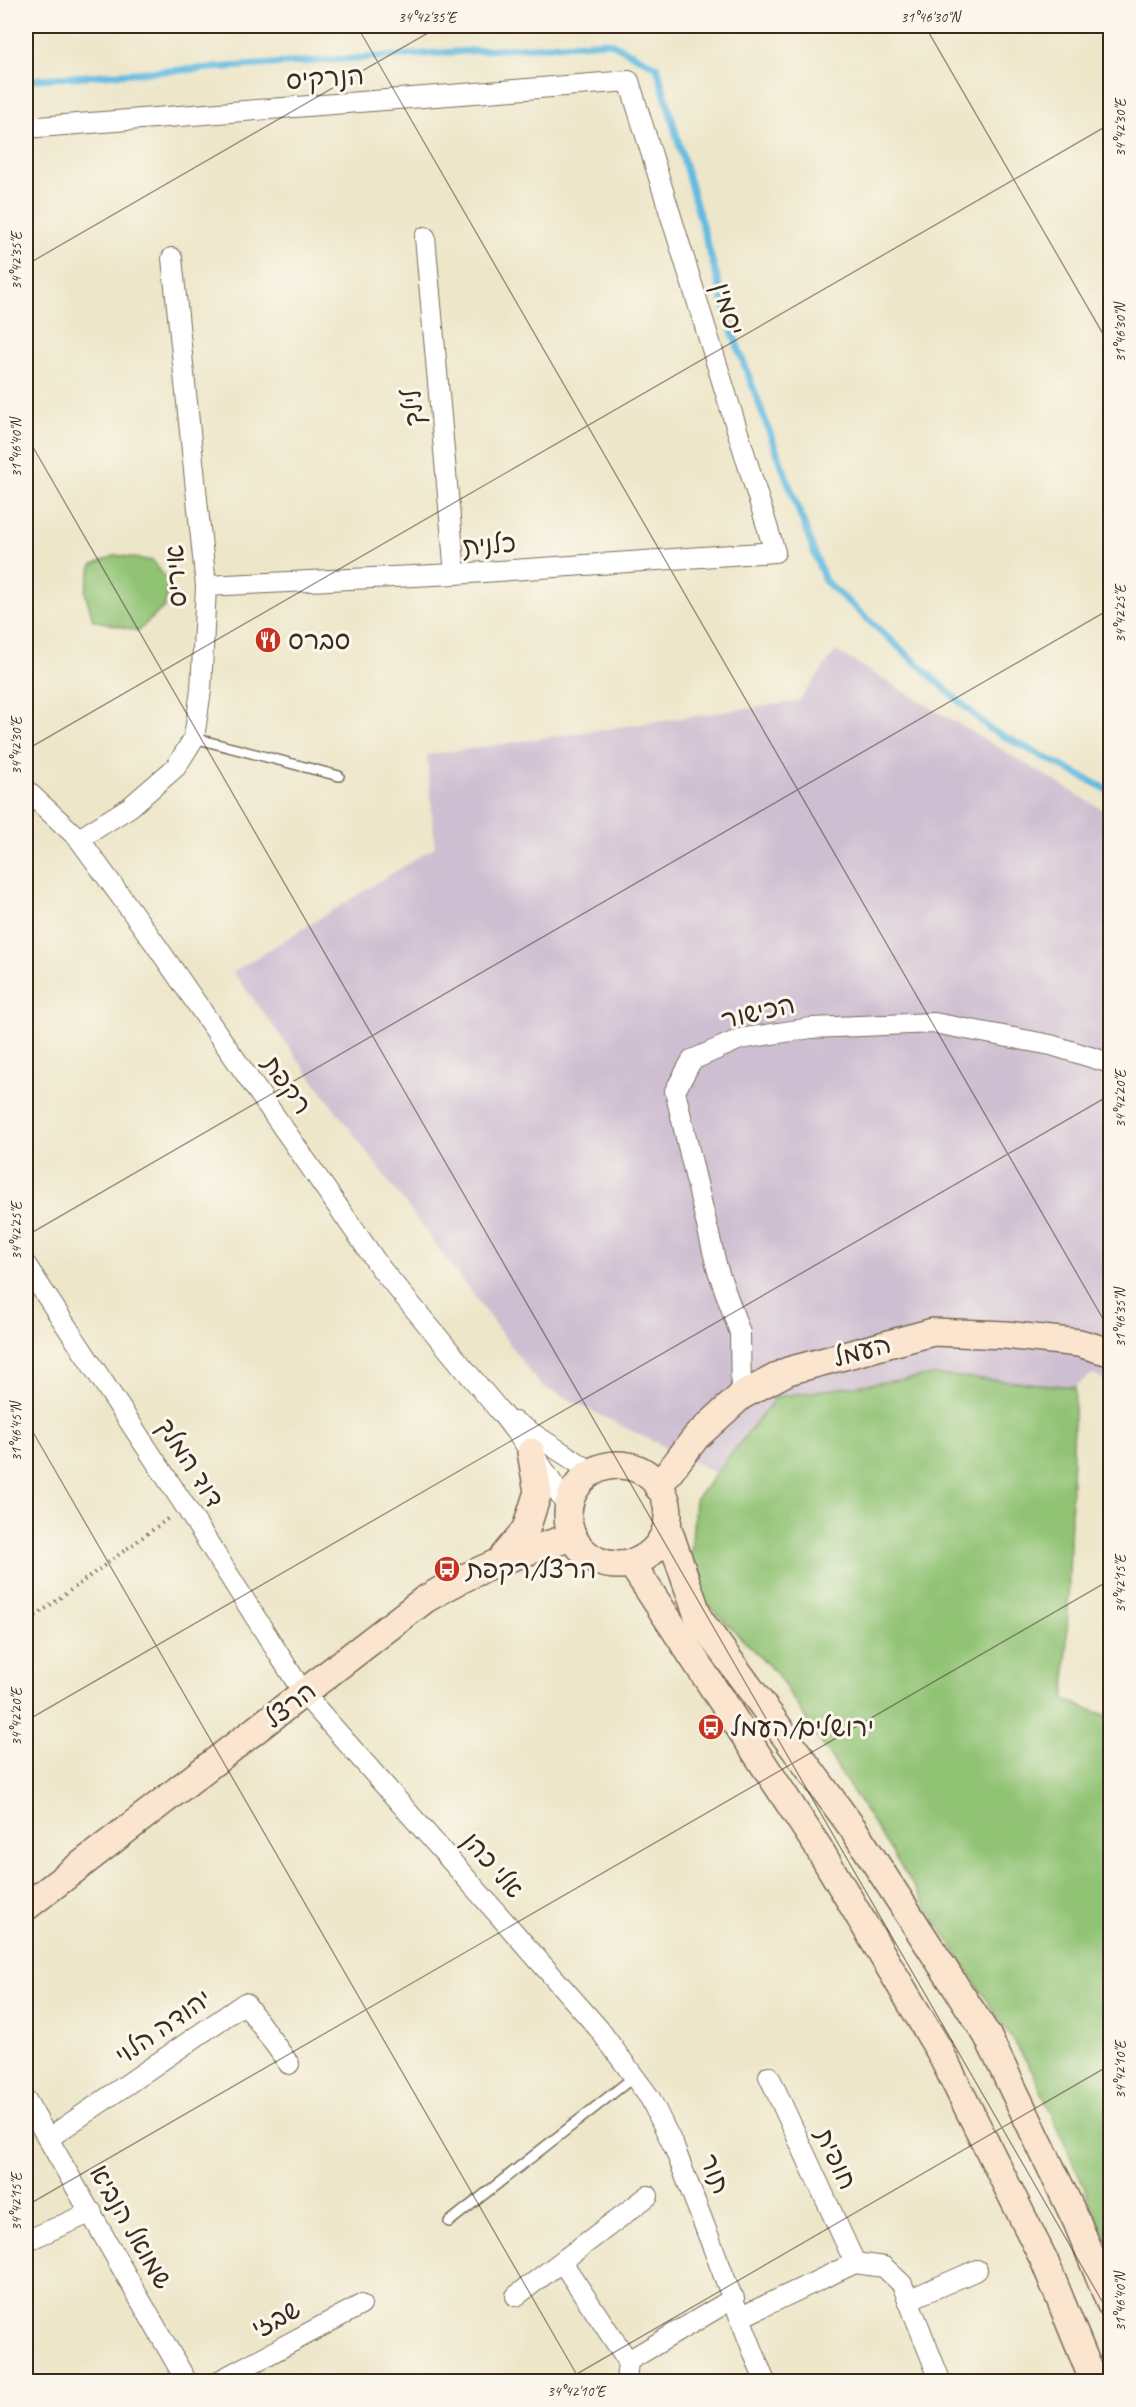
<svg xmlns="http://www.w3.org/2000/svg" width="1136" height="2407" font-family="Caveat,'Playpen Sans Hebrew',sans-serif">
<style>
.industrial{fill:#cebed1}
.green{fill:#91c374;stroke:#667649;stroke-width:1.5}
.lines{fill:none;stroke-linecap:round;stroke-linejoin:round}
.stream{stroke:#63bbe0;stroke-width:7}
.lane-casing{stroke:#796c5a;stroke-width:12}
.street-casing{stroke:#796c5a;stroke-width:22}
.secondary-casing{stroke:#796c5a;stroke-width:30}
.path{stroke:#796c5a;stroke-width:4;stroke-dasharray:1.5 4.5;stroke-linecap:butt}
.lane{stroke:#fff;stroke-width:9}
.street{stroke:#fff;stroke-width:20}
.secondary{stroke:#fbe5cf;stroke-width:27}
.ticks{fill:none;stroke:#3b2a1e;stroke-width:1.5;stroke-opacity:0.45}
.labels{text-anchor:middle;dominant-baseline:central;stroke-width:6;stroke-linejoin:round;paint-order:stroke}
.street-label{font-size:26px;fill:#3b2a1e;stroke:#fbf7ec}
.poi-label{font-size:26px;fill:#3b2a1e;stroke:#fbf7ec;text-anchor:start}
.neatline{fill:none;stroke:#3b2a1e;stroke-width:2}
.ticks-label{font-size:15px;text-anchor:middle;fill:#3b2a1e}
</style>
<rect width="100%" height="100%" fill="#fbf7ec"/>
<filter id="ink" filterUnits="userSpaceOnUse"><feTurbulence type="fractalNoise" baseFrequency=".0167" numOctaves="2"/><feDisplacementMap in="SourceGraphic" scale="12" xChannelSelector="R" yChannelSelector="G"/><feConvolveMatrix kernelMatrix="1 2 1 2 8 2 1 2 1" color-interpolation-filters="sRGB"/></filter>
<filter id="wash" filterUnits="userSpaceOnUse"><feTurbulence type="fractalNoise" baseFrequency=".008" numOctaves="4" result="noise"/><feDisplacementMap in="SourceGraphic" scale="24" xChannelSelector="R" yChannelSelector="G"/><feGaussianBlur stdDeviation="1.35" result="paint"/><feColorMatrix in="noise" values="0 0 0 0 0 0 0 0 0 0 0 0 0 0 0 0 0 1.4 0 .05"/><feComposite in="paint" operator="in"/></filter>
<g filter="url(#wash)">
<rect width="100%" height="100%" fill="#ede6c9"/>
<!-- industrial -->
<polygon class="industrial" points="836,651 1110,814 1110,1383 1092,1374 1075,1387 935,1375 776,1397 716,1473 540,1385 233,972 435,847 427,755 799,701"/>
<!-- green -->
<g class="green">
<polygon points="116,555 153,561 169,583 165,606 138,631 93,620 85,592 92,565"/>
<polygon points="935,1375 1075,1387 1065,1700 1110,1717 1110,2246 1032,2070 777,1674 689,1586 695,1500 776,1397"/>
</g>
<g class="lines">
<!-- stream -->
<polyline class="stream" points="26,80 609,42 657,67 733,334 825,581 990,729 1110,791"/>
</g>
</g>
<g filter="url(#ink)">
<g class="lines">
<defs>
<g id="lane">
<polyline points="194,738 339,776"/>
<polyline points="449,2222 635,2076"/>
</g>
<g id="street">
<polyline points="26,128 629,81 775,552 455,574 206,586"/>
<polyline points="425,237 455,574"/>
<polyline points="26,790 79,839 151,938 382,1270 502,1414 541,1465 568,1508"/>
<polyline points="79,839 130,807 176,767 194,738 201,690 206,586 172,258"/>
<polyline points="26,1265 185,1506 304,1694 599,2029 650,2098 674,2147 765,2382"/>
<polyline points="741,1396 740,1333 717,1268 675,1091 692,1060 740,1039 811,1028 934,1023 1051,1045 1110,1063"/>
<polyline points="515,1422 592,1472"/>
<polyline points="769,2076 855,2263 884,2267 902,2284 940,2380 937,2382"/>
<polyline points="26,2100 187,2382"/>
<polyline points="49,2138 245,2003 289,2064"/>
<polyline points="26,2241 92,2212"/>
<polyline points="562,2262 628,2361 734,2298"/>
<polyline points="516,2296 648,2196"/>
<polyline points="908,2300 977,2270"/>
<polyline points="741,2317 855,2263"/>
<polyline points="217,2382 361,2305"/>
<polyline points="626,2382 628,2361"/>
</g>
<g id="secondary">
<circle cx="618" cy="1515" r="50"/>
<polyline points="658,1487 696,1437 741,1396 788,1371 933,1332 1006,1335 1079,1343 1110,1352"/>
<polyline points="667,1526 699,1619 854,1830 987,2035 1077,2222 1110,2303"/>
<polyline points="501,1559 526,1529 538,1492 531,1452"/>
<polyline points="631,1563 818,1847 939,2050 1044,2260 1094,2382"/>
<path d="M26,1907l398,-307c50,-30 93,-47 149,-63"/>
</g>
</defs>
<!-- lane casing -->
<use href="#lane" class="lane-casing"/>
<!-- street casing -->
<use href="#street" class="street-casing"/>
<!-- secondary casing -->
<use href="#secondary" class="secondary-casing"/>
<!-- path -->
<g class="path">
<polyline points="576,1558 580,1563 610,1573"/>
<polyline points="26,1623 170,1517"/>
</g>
<!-- lane -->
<use href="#lane" class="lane"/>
<!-- street -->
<use href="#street" class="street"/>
<!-- secondary -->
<use href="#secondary" class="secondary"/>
</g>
</g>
<!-- ticks -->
<path class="ticks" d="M357,26l753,1305M925,26l185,320M26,265l414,-239M26,435l1084,1880M26,750l1084,-626M26,1236l1084,-627M26,1420l555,962M26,1721l1084,-626M26,2206l1084,-626M563,2382l547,-317"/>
<!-- icons -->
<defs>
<symbol id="restaurant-disc" viewBox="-11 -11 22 22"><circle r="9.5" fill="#c8321e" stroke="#fbf7ec"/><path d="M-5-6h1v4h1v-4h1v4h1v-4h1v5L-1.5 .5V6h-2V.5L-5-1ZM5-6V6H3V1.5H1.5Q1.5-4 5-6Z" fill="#fff"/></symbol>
<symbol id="bus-disc" viewBox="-11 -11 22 22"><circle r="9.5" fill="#c8321e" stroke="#fbf7ec"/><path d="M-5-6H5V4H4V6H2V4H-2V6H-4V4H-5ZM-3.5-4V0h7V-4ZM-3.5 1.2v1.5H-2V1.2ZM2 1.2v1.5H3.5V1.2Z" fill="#fff"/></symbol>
</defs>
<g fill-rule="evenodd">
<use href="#restaurant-disc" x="253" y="625" width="30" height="30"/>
<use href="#bus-disc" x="432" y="1554" width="30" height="30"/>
<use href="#bus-disc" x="696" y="1712" width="30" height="30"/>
</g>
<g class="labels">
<!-- street labels -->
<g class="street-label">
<text transform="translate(325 78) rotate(-4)">הנרקיס</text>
<text transform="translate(728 309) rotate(73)">יסמין</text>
<text transform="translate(413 408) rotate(-95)">לילך</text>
<text transform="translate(489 545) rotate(-4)">כלנית</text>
<text transform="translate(176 576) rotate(-93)">איריס</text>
<text transform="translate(758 1012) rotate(-13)">הכישור</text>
<text transform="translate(287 1085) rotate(55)">רקפת</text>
<text transform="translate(862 1351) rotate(-15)">העמל</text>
<text transform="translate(190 1463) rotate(57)">דוד המלך</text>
<text transform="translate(290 1705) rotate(-38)">הרצל</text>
<text transform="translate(493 1865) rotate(49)">אלי כהן</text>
<text transform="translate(163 2027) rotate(-35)">יהודה הלוי</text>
<text transform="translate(836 2159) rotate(65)">חופית</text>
<text transform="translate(715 2174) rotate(68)">תור</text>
<text transform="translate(131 2227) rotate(60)">שמואל הנביא</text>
<text transform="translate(276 2319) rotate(-28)">שבזי</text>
</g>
<!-- poi labels -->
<g class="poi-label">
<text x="288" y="640">סברס</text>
<text x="466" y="1569">הרצל/רקפת</text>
<text x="730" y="1727">ירושלים/העמל</text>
</g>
</g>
<!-- margin -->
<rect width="1136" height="2407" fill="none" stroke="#fbf7ec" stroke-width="66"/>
<rect x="33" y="33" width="1070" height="2341" class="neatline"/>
<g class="ticks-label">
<text x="427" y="22">34°42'35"E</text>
<text x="930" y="22">31°46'30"N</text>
<text transform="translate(1120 128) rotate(-90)" y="5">34°42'30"E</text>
<text transform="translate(16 261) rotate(-90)" y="5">34°42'35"E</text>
<text transform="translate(1120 333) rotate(-90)" y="5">31°46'30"N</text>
<text transform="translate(16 448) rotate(-90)" y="5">31°46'40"N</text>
<text transform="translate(1120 614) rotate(-90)" y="5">34°42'25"E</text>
<text transform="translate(16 746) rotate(-90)" y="5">34°42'30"E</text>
<text transform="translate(1120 1099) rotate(-90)" y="5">34°42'20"E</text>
<text transform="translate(16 1231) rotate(-90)" y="5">34°42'25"E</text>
<text transform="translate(1120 1318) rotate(-90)" y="5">31°46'35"N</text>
<text transform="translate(16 1432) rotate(-90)" y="5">31°46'45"N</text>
<text transform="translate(1120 1584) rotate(-90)" y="5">34°42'15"E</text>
<text transform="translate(16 1717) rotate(-90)" y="5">34°42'20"E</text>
<text transform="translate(1120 2070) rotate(-90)" y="5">34°42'10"E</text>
<text transform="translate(16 2202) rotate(-90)" y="5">34°42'15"E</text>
<text transform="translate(1120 2302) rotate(-90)" y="5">31°46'40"N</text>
<text x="576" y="2396">34°42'10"E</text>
</g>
</svg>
